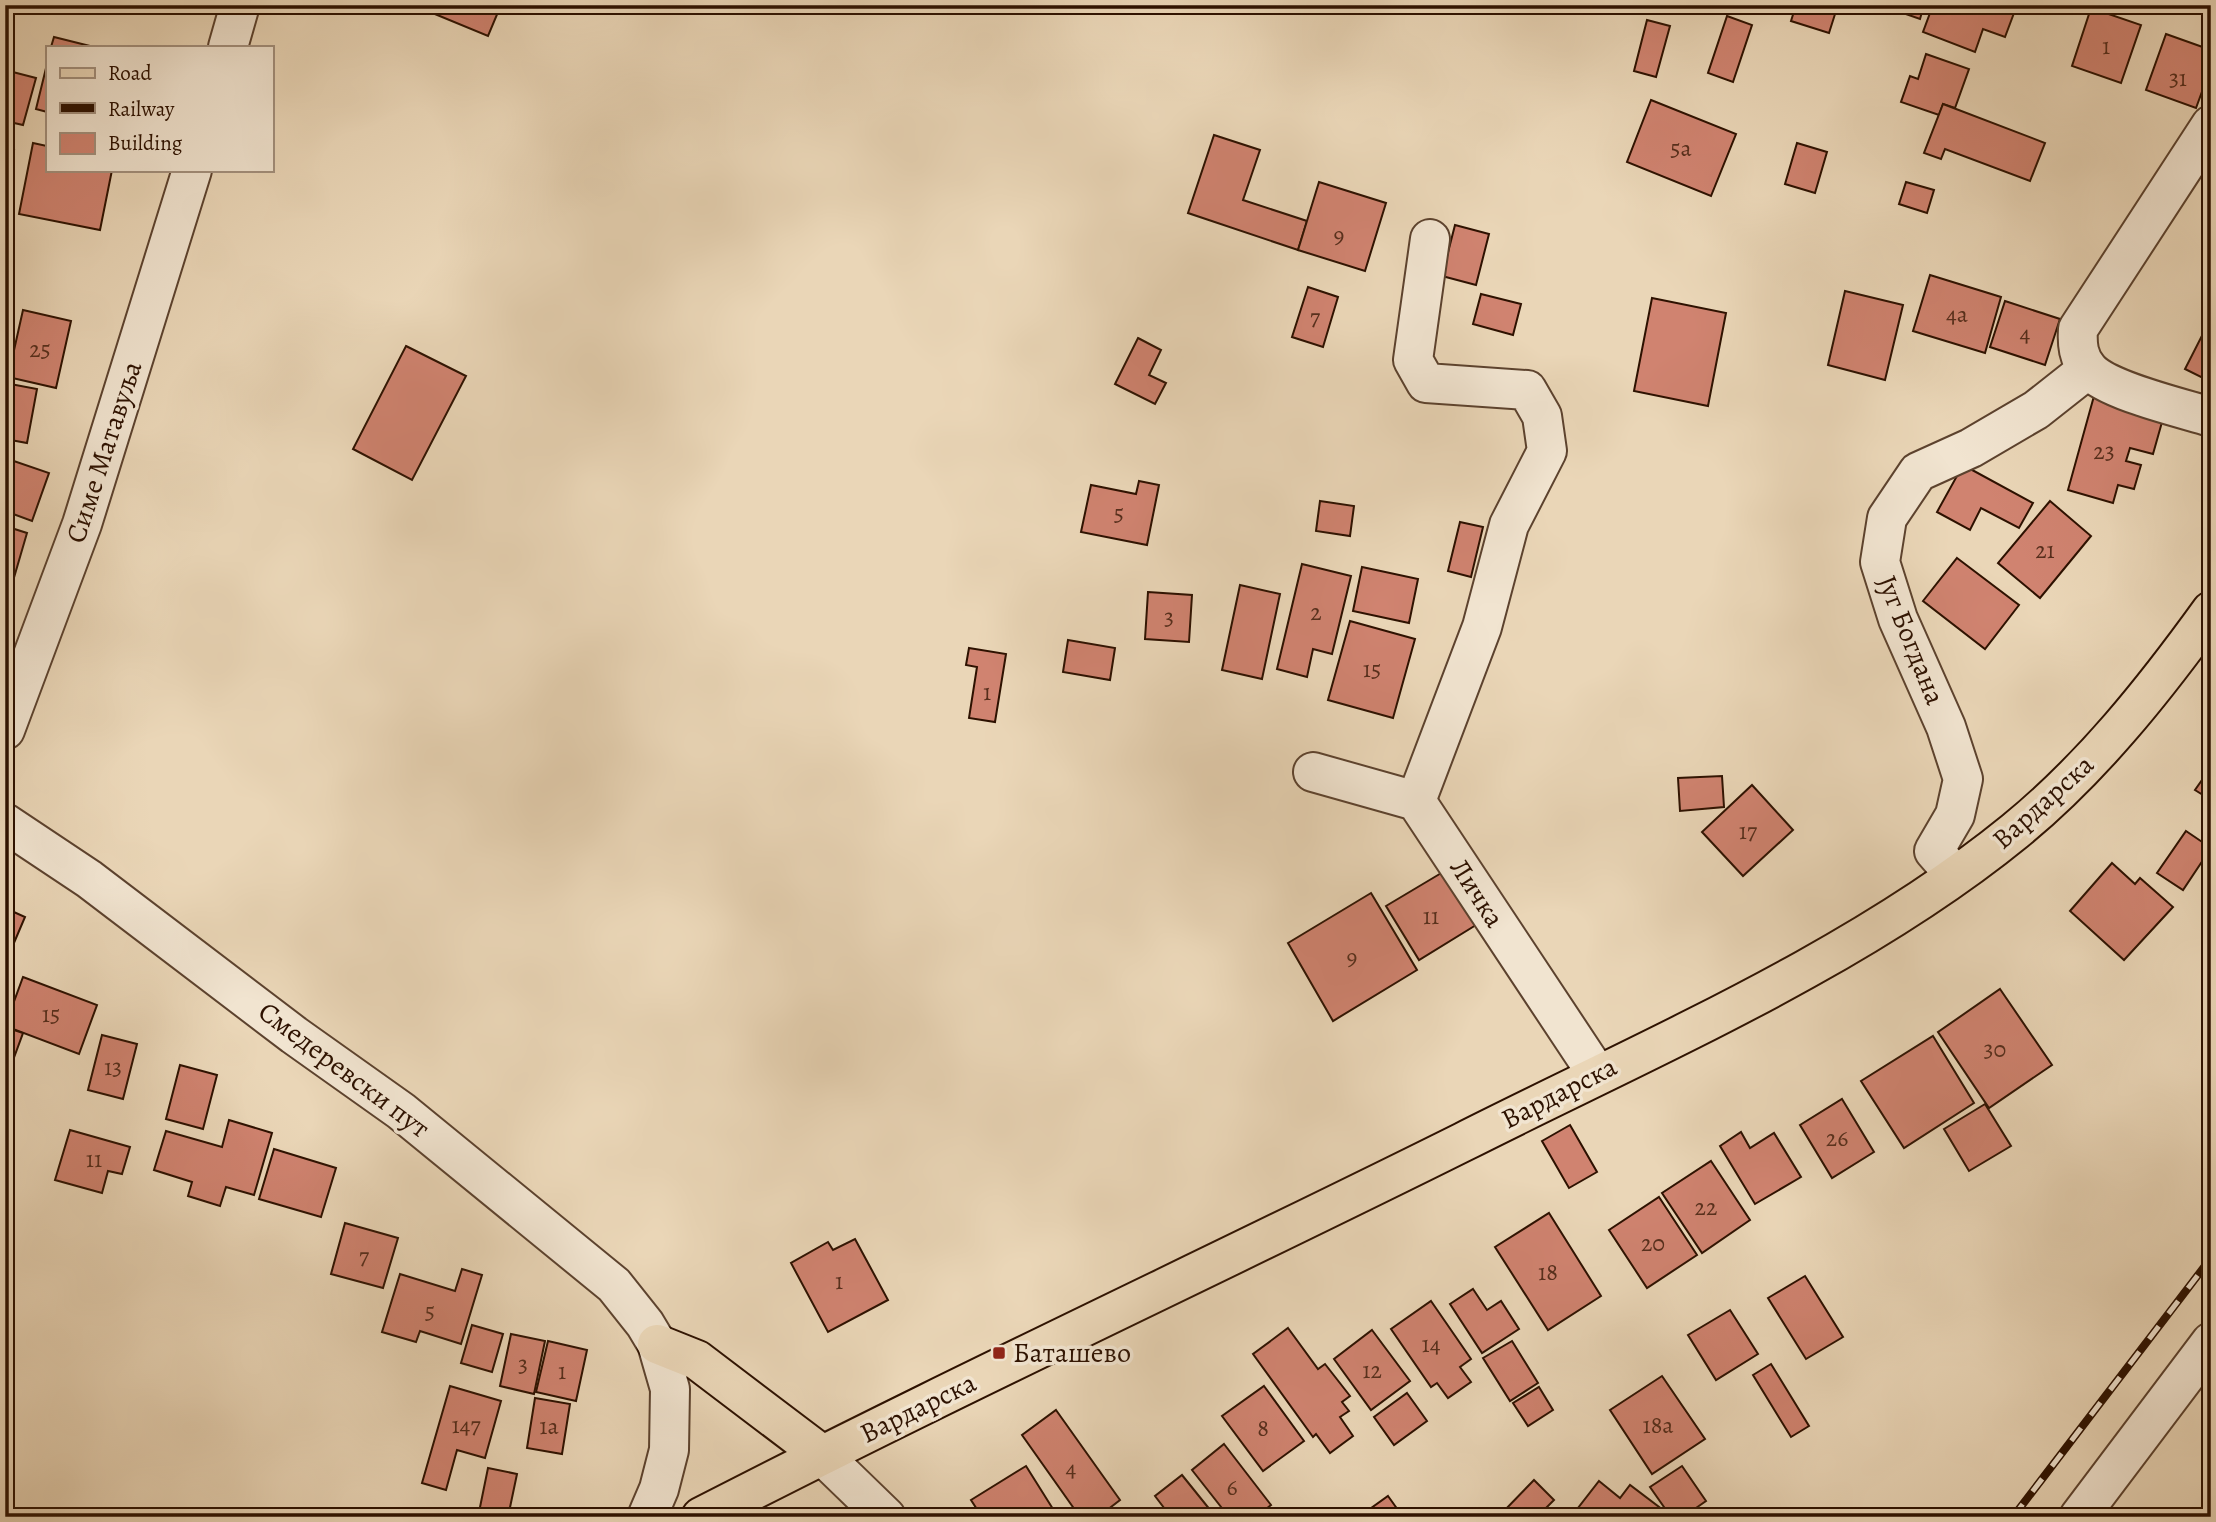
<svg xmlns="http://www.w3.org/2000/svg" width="2216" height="1522" font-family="Alegreya,serif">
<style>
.building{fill:#d08370;stroke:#2d1100;stroke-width:2}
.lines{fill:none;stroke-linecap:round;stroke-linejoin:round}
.minor-casing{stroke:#5c422e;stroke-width:42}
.major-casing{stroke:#2d1100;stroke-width:42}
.minor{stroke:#f1e4d0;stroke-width:38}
.major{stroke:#ead6b7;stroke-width:38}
.rail-casing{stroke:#2d1100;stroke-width:8}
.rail{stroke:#f1e4d0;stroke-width:5;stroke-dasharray:16;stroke-linecap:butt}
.poi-dot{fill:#8f2418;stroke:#f1e4d0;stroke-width:2.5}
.labels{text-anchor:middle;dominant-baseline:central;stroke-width:7;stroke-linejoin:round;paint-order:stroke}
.number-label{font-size:24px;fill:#562e1c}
.street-label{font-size:28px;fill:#2d1100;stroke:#f1e4d0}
.poi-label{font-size:28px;fill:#2d1100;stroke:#f1e4d0;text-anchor:start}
</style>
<rect width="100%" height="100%" fill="#ead6b7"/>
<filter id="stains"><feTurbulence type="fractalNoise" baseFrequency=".00286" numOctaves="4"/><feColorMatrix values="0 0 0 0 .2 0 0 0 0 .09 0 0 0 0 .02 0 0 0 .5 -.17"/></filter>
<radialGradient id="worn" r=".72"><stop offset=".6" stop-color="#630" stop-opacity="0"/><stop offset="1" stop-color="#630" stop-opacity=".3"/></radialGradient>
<!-- building -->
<g class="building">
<polygon points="413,5 501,5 488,36"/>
<polygon points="1796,5 1818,5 1836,11 1829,33 1791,21"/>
<polygon points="1880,5 1924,5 1920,19"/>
<polygon points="1933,5 2017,5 2005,37 1983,29 1975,52 1923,32"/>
<polygon points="2091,8 2141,25 2121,83 2072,66"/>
<polygon points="1727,16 1752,25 1733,82 1708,73"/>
<polygon points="1647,20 1670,26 1656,77 1634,71"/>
<polygon points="2166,34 2211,50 2211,67 2196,108 2146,90"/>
<polygon points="54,37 94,47 51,47"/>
<polygon points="1926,54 1969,69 1955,108 1943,104 1939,115 1901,102 1910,76 1918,79"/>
<polygon points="47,64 47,112 36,109"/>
<polygon points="5,70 36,78 23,125 5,121"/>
<polygon points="1651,100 1736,134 1711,196 1627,162"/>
<polygon points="1943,104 2045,143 2030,181 1945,149 1941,159 1924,153"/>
<polygon points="1214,135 1260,150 1243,200 1307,221 1298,250 1188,213"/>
<polygon points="33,143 47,146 47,170 112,170 100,230 19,214"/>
<polygon points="1797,143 1827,152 1815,193 1785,184"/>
<polygon points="5,147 14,150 5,184"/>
<polygon points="1319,182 1386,203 1365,271 1298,250"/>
<polygon points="1906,182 1934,190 1927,213 1899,204"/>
<polygon points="1455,225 1489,234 1476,285 1442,276"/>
<polygon points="1930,275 2001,297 1985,353 1913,331"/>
<polygon points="1308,287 1338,297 1323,347 1292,337"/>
<polygon points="1845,291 1903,305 1885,380 1828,365"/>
<polygon points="1481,294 1521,304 1513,335 1473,324"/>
<polygon points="1652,298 1726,313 1708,406 1634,391"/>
<polygon points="2005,301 2060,319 2045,365 1990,347"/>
<polygon points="23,310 71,321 56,388 8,377"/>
<polygon points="2211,318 2211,382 2185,369"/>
<polygon points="1138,338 1161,350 1149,375 1166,383 1155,404 1115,384"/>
<polygon points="406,346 466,376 412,480 353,449"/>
<polygon points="5,383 37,389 27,443 5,439"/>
<polygon points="2094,396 2164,415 2153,454 2130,448 2126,461 2141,465 2134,489 2118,485 2113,503 2068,490"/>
<polygon points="5,458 49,473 32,521 5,511"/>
<polygon points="1963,465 2033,503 2019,528 1981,508 1970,530 1937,512"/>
<polygon points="1139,481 1159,485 1147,545 1081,532 1091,485 1136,494"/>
<polygon points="1320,501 1354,506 1350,536 1316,531"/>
<polygon points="2050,501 2091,536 2040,598 1998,563"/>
<polygon points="1460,522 1483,527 1471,577 1448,571"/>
<polygon points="5,526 27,533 13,581 5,579"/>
<polygon points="1957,558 2019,605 1985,649 1923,601"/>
<polygon points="1302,564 1351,576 1332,654 1313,649 1307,677 1277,669"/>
<polygon points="1362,567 1418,579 1409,623 1353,611"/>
<polygon points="1240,585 1280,594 1262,679 1222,670"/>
<polygon points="1148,592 1192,595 1189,642 1145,639"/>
<polygon points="1350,621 1415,639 1393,718 1328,700"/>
<polygon points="1068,640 1115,648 1110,680 1063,672"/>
<polygon points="969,648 1006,654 995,722 969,718 977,667 966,665"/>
<polygon points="2209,770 2211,771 2211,800 2195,790"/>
<polygon points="1722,776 1724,807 1680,811 1678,778"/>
<polygon points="1752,785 1793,830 1743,876 1702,832"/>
<polygon points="2186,831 2211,848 2183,890 2157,873"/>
<polygon points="2112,863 2135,884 2140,878 2173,907 2124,960 2070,911"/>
<polygon points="1443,872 1476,925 1419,960 1386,906"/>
<polygon points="1371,893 1417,970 1333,1021 1288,943"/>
<polygon points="5,908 25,917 5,964"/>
<polygon points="23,977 97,1005 79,1054 5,1026"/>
<polygon points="2000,989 2052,1065 1989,1108 1938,1032"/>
<polygon points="5,1027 23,1033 5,1082"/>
<polygon points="102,1035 137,1044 123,1099 88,1090"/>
<polygon points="1933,1036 1974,1103 1904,1148 1861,1081"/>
<polygon points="180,1065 217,1075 203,1129 166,1119"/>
<polygon points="1842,1099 1874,1152 1832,1178 1800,1125"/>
<polygon points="1985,1104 2011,1146 1969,1171 1944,1129"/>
<polygon points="229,1120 272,1133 254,1195 226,1187 220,1206 188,1196 192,1182 154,1170 166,1131 222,1147"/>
<polygon points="1570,1125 1597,1172 1569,1188 1542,1141"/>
<polygon points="70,1130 130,1147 122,1174 108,1171 102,1193 55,1180"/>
<polygon points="1741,1132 1750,1148 1774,1133 1801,1177 1755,1204 1720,1146"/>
<polygon points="274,1149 336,1168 321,1217 259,1199"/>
<polygon points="1711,1161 1750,1220 1702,1253 1662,1193"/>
<polygon points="1659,1197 1697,1255 1647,1288 1609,1230"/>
<polygon points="1549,1213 1601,1296 1548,1330 1495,1247"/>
<polygon points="345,1223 398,1238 383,1288 331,1274"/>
<polygon points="855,1239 888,1300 828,1332 791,1263 828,1242 833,1250"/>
<polygon points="462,1269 482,1275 461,1344 420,1331 416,1342 382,1332 400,1274 455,1291"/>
<polygon points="1805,1276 1843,1337 1806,1359 1768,1298"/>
<polygon points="1473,1289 1487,1310 1501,1301 1519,1329 1482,1353 1450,1304"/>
<polygon points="1431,1301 1471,1359 1460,1367 1471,1382 1448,1398 1437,1383 1431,1387 1391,1329"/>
<polygon points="1730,1310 1758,1354 1716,1380 1688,1335"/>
<polygon points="472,1325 503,1334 492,1372 461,1363"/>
<polygon points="1288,1328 1318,1369 1325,1364 1350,1396 1342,1402 1349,1411 1340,1417 1353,1436 1330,1453 1316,1434 1313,1437 1253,1354"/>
<polygon points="1372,1330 1410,1381 1371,1410 1334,1359"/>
<polygon points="511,1334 545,1341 534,1394 500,1386"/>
<polygon points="548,1341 587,1350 576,1401 536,1392"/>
<polygon points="1512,1341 1538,1383 1510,1401 1483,1358"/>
<polygon points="1771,1364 1809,1426 1791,1437 1753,1375"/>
<polygon points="1662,1376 1705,1439 1652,1474 1610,1410"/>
<polygon points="450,1386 501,1401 485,1458 457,1450 446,1490 422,1483"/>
<polygon points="1264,1386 1304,1441 1263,1471 1222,1416"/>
<polygon points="1539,1387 1553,1410 1528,1426 1513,1403"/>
<polygon points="1407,1393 1427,1421 1394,1445 1374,1417"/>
<polygon points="535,1398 570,1404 562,1454 527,1448"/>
<polygon points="1056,1410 1120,1500 1102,1514 1104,1517 1080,1517 1022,1435"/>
<polygon points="1224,1444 1271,1505 1256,1517 1229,1517 1192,1470"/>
<polygon points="1026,1466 1058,1517 982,1517 971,1500"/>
<polygon points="1682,1466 1706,1501 1683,1517 1671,1517 1650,1487"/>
<polygon points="488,1468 517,1474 508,1517 478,1517"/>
<polygon points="1182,1475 1215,1516 1213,1517 1171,1517 1155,1496"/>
<polygon points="1534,1480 1554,1500 1537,1517 1504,1517 1501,1514"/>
<polygon points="1599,1481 1620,1498 1630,1485 1667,1513 1664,1517 1571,1517"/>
<polygon points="1388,1496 1403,1517 1371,1517 1367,1511"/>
</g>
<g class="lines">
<defs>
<g id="minor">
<polyline points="228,47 240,5"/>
<path d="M2211,125l-133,204c-1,15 0,29 11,41 19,21 93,38 122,47"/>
<polyline points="5,730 82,524 192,170"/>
<polyline points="1313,772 1416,801 1597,1074"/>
<polyline points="1416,801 1482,627 1509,525 1547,451 1542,416 1527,390 1426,383 1413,360 1430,239"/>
<polyline points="5,823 89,879 294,1035 401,1111 614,1285 645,1324 657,1344 670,1389 669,1450 659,1489 647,1517"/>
<polyline points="1955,875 1934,851 1955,815 1963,779 1946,727 1898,619 1880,562 1887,518 1918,472 1971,448 2036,410 2088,369"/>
<polyline points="821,1454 886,1517"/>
<polyline points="2079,1517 2211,1342"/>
</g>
<g id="major">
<polyline points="657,1344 697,1360 821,1454"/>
<path d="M701,1517c252,-130 509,-249 762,-375 182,-92 394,-182 552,-311 76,-62 139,-141 196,-220"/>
</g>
</defs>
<!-- minor casing -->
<use href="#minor" class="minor-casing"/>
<!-- major casing -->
<use href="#major" class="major-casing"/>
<!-- minor -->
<use href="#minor" class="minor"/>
<!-- major -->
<use href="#major" class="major"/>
<defs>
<polyline id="rail" points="2013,1517 2211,1258"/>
</defs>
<!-- rail casing -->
<use href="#rail" class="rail-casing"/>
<!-- rail -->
<use href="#rail" class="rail"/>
</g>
<!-- markers -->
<rect class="poi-dot" x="992" y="1346" width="14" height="14" rx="3.5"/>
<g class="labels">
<!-- number labels -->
<g class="number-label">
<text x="2106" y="46">1</text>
<text x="2178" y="78">31</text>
<text x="1681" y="148">5a</text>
<text x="1339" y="235">9</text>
<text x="1957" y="314">4a</text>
<text x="1315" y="317">7</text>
<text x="2025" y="333">4</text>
<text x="40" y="349">25</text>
<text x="2104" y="451">23</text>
<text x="1119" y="513">5</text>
<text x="2045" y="550">21</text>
<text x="1316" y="612">2</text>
<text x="1169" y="617">3</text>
<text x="1372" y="669">15</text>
<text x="987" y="692">1</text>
<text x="1748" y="831">17</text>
<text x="1431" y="916">11</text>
<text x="1352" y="957">9</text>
<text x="51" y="1014">15</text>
<text x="1995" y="1049">30</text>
<text x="113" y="1067">13</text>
<text x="1837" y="1138">26</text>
<text x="94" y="1159">11</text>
<text x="1706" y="1207">22</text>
<text x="1653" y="1243">20</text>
<text x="364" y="1256">7</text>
<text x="1548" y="1272">18</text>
<text x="839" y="1281">1</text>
<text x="430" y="1311">5</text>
<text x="1431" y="1344">14</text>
<text x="523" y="1364">3</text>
<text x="1372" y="1370">12</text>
<text x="562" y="1371">1</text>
<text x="466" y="1425">147</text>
<text x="1658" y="1425">18a</text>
<text x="549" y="1426">1a</text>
<text x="1263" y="1428">8</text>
<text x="1071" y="1468">4</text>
<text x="1232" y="1487">6</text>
</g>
<!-- street labels -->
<g class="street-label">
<text transform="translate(104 452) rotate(-72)">Симе Матавуља</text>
<text transform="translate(1911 640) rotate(68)">Југ Богдана</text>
<text transform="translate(2043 802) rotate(-42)">Вардарска</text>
<text transform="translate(1477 893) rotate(57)">Личка</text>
<text transform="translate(344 1070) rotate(37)">Смедеревски пут</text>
<text transform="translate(1559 1093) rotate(-27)">Вардарска</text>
<text transform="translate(918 1408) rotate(-26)">Вардарска</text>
</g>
<!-- poi labels -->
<g class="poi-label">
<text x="1013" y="1353">Баташево</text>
</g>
</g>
<!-- margin -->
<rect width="2216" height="1522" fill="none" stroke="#ead6b7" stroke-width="28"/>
<rect x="7" y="7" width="2202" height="1508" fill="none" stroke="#2d1100" stroke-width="3.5"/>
<rect x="14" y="14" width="2188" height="1494" fill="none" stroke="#2d1100" stroke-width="2"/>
<!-- legend -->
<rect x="46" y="46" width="228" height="126" fill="#f1e4d0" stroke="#a3907d" stroke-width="2"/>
<rect x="60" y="68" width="35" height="10" fill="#ead6b7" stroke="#a3907d" stroke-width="2"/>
<text x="108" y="80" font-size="21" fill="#2d1100">Road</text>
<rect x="60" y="103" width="35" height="10" fill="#2d1100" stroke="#a3907d" stroke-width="2"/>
<text x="108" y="116" font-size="21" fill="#2d1100">Railway</text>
<rect x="60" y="133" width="35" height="21" fill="#d08370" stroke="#a3907d" stroke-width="2"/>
<text x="108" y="150" font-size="21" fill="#2d1100">Building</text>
<rect width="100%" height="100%" filter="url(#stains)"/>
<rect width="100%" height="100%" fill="url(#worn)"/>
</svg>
